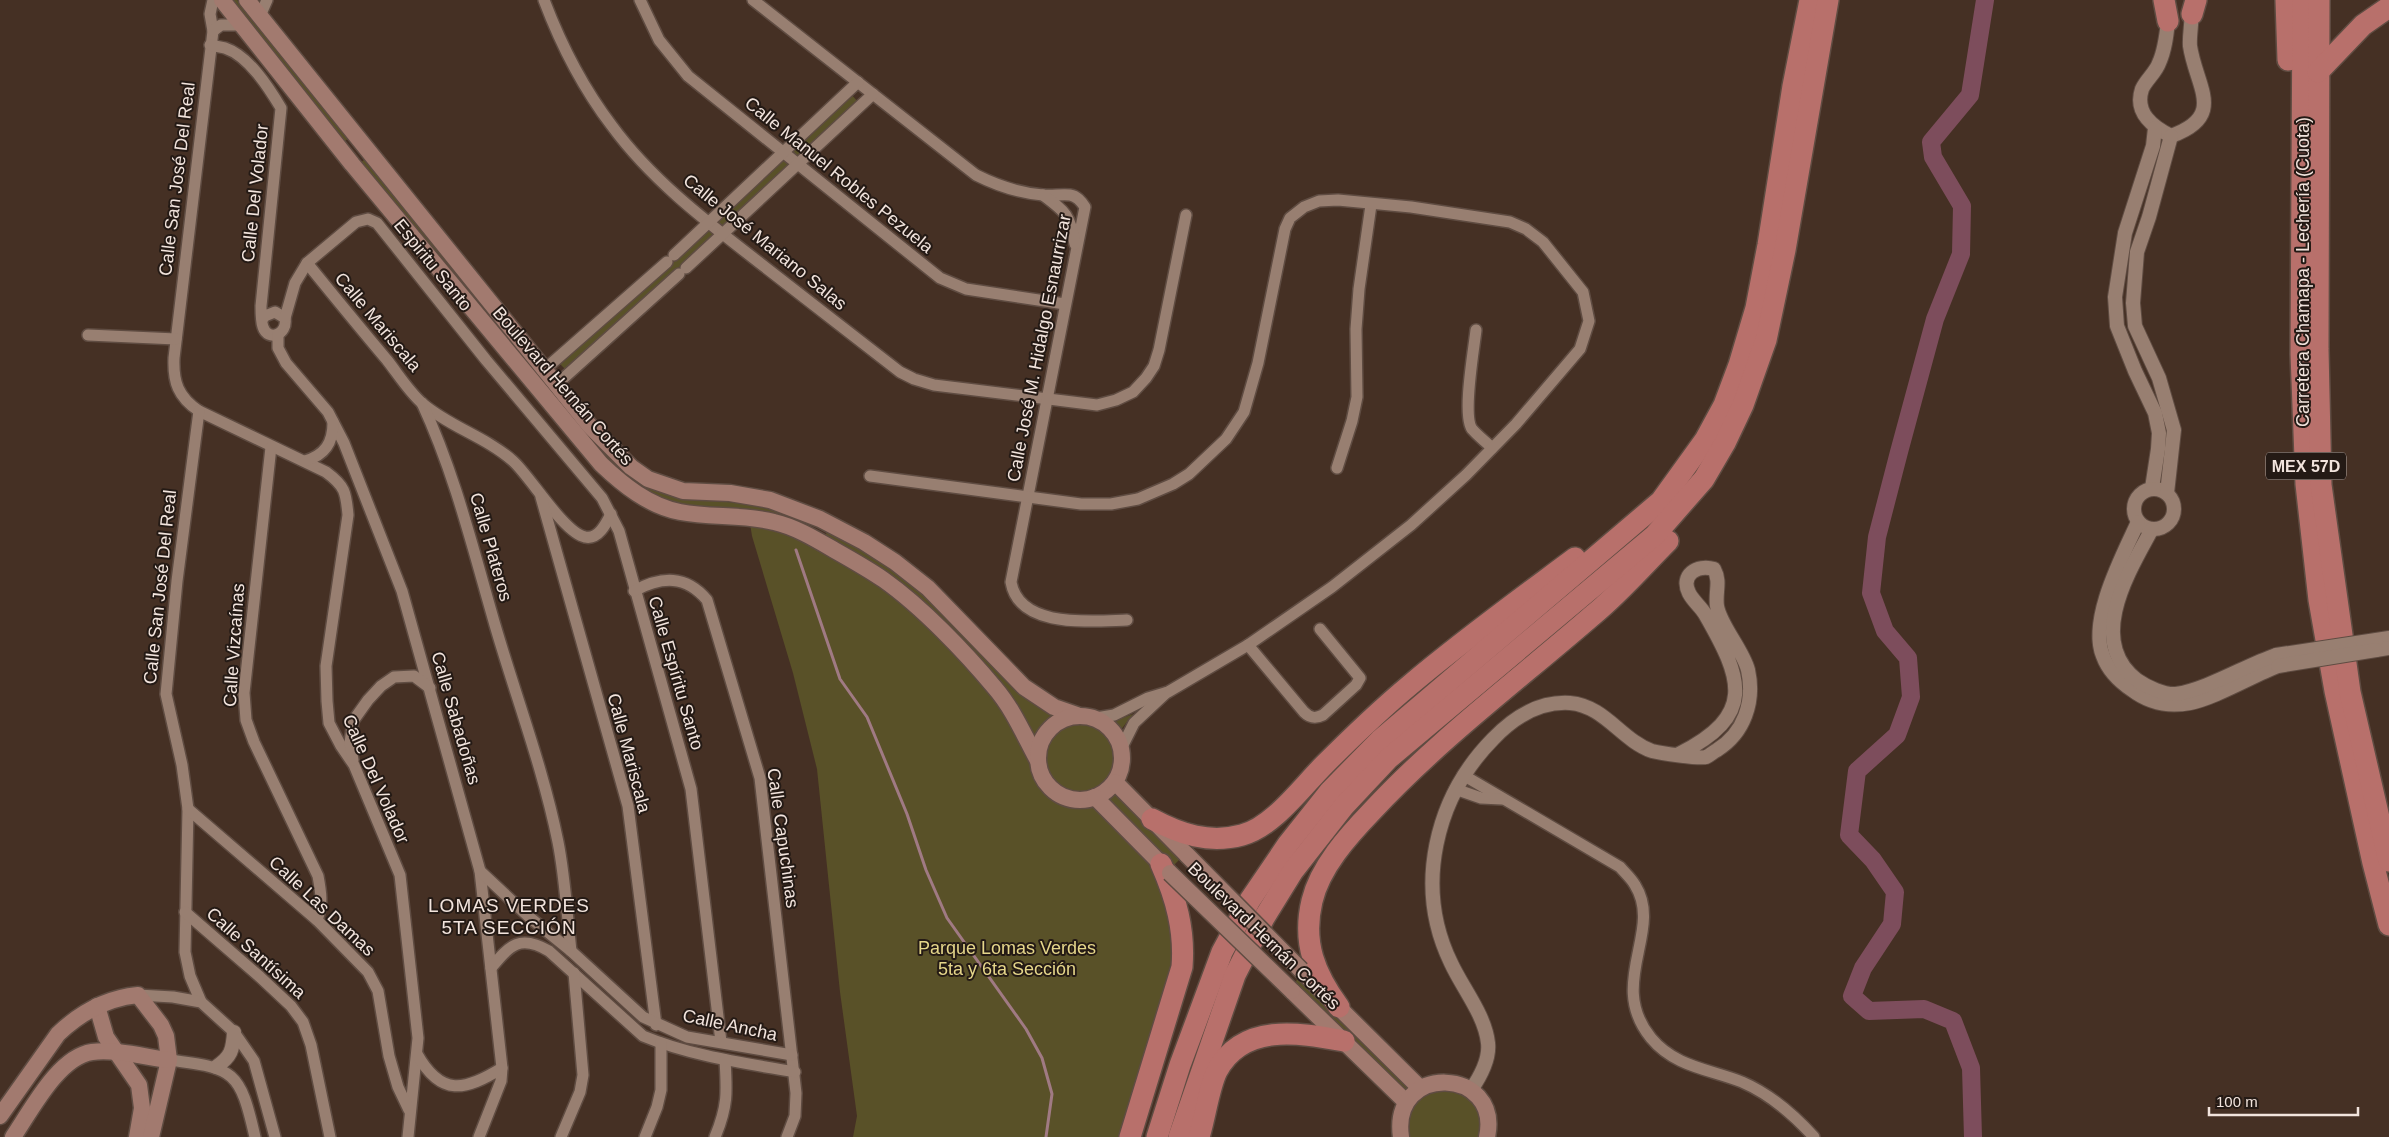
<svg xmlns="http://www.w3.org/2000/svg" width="2389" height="1137" font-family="Arial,sans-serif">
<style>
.green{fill:#595128}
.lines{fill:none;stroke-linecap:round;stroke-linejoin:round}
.stream{stroke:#a07a83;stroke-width:3}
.river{stroke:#7d4d5c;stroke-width:18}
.minor-casing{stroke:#5f4c42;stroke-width:14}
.tertiary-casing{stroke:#5f4c42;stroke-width:16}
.secondary-casing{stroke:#5f4c42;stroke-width:19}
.motorway-casing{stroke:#5f4c42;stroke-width:24}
.minor{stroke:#987f71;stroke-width:11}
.tertiary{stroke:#987f71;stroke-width:14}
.secondary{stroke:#a27a6f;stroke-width:16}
.motorway{stroke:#b8706b;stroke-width:21}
.tertiary-bridge-casing{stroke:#5f4c42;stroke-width:16;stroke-linecap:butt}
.secondary-bridge-casing{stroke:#5f4c42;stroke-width:19;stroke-linecap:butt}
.tertiary-bridge{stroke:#987f71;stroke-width:14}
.secondary-bridge{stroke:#a27a6f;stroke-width:16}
.labels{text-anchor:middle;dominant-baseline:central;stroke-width:4;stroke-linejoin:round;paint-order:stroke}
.shield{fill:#241a15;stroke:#b4a7a1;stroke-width:1}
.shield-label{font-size:16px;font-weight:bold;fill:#f2e4dd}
.street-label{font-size:18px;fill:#f2e4dd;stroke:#241a15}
.park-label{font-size:18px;fill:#e5d68a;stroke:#241a15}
.neighbourhood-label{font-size:19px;letter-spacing:1px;fill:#f2e4dd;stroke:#241a15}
</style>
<rect width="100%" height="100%" fill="#453024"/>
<!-- green -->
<g class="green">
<polygon points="223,0 237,0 349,138 341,144"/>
<polygon points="851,94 858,102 567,371 560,364"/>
<polygon points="369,156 586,428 687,498 747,504 784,513 803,520 799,528 682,510 626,484 355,167"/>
<path d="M749,517l74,23 5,-10 70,41 27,23 66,67 82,54c-20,5 -31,15 -37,34l-56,-77c18,28 36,57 53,86 6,11 6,23 17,33 12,11 29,12 44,7l66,66 22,73 -53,200h-276l4,-21 -17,-124 -23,-223 -24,-96 -41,-137z"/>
<path d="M1133,714l-20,26c23,73 -84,69 -73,15 3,-11 5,-20 14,-27 16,-11 30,-10 47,-2z"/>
<polygon points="1110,787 1183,856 1172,867 1100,795"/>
<polygon points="1301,970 1419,1088 1406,1101 1292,991"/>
<polygon points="1451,1084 1481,1105 1485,1137 1404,1137 1408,1103"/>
</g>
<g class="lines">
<!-- stream -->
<polyline class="stream" points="796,550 840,679 867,717 907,814 926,870 947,918 1026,1029 1042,1058 1052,1094 1046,1137"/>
<!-- river -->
<polyline class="river" points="1973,1137 1971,1068 1953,1021 1924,1009 1869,1011 1852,996 1863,968 1892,924 1895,892 1873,860 1849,835 1857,771 1897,735 1911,697 1908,658 1885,631 1871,593 1877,537 1899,452 1935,319 1961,254 1962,206 1933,157 1931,142 1970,95 1985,0"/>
<defs>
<g id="minor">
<path d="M213,0l-3,14 3,17 -39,327c-1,24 4,39 25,53l127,61c19,14 20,20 22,43l-22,151 1,35 2,22 12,23 13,19 46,110 18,163 -10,99"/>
<path d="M544,0c17,45 39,88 68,126 41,56 99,99 153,141 45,35 90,70 135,105l14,7 20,6 163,20 19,-5 17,-8 13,-14 8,-12 5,-16 27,-135"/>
<polyline points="640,0 659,40 688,76 940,278 966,289 1065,304"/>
<path d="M753,0l223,175c22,11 42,18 67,20 9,1 18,-1 27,0 7,1 11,6 15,12l-74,375c8,47 80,39 116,38"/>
<polyline points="260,16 267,0"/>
<polyline points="213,31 221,25 241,25"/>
<path d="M210,45c5,1 10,2 15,3 24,8 44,40 56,60l-20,198c0,7 0,16 2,21 5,15 25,8 22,-9l-10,-6 -10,4 -3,4"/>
<path d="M1043,195c23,17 27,20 32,49"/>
<polyline points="674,255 858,82"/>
<path d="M307,263c26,32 53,65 80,97 11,14 22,32 36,44 27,23 63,33 90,57 17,15 51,72 72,76 13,3 21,-13 26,-23"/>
<polyline points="686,268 873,94"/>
<polyline points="285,318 295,283 307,263 356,222 368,219 377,223 486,360 602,498 619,531 691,789 721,1042"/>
<path d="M1476,330c-2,19 -14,85 -4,99 6,7 14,13 20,19"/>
<polyline points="88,335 176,339"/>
<polyline points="278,335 278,348 286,363 328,412 344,443 402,591 480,871 502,1068 501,1081 479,1137"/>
<polyline points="544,370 667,262"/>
<polyline points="556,385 679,274"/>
<path d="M422,403c33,71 51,146 73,222 21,72 48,143 63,217 7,35 9,73 13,109"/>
<polyline points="199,411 177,581 166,694 182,765 188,809 185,952 190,976 201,1002"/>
<path d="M271,447l-27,246 2,27 8,22 64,134c3,16 5,28 -1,44"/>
<path d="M305,461c20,-6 28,-18 28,-39"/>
<polyline points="1337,468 1352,421 1357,397 1356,329 1359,289 1371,205"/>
<polyline points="870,476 1081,504 1111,504 1138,499 1173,484 1189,474 1226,439 1244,412 1258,363 1285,229 1290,218 1304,207 1319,201 1338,200 1411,207 1510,222 1526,229 1543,242 1583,292 1589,321 1580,349 1516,424 1466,475 1411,525 1332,587 1248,645 1168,692 1148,698 1114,715 1096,718"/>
<polyline points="541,497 628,806 656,1025"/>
<path d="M634,591c28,-15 52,-16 73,9l53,178 36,315 -1,23 -8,21"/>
<path d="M1248,645l56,67c6,6 11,7 19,3l33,-30 4,-7 -40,-49"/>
<polyline points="1121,749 1134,723 1166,693"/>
<polyline points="353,760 350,743 353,721 368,700 381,686 394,677 414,676 430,688"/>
<path d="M1463,775l157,92c5,6 11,11 15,18 29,46 -29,98 16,153 24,29 58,31 91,44 28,12 52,33 72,55"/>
<polyline points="1455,789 1481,798 1502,799"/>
<polyline points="188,809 317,920 368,972 378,991 389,1056 398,1087 409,1110"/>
<polyline points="480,871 528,916 571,951 643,1017 687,1037 792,1055"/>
<polyline points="185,912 260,977 291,1006 303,1022 311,1045 330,1137"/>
<path d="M491,968c19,-23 29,-34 58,-17l94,85c48,20 101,27 152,36"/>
<polyline points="138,995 173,997 201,1002 234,1032 254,1061 275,1137"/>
<path d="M417,1054c24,43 48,37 85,14"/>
<path d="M169,1060c66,8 71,11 86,77"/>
<polyline points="561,1137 580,1092 583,1075 574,973"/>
<polyline points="645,1137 657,1107 661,1090 661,1043"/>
<path d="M715,1137c13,-31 12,-45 10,-77"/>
</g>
<g id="tertiary">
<path d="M2169,13c-2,16 -3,35 -10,50 -3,9 -13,17 -17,26 -8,24 11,38 29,47 56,-20 25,-49 19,-90 -1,-12 3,-26 1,-39"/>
<polyline points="2152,488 2158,449 2159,433 2155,413 2135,371 2117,326 2115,297 2125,233 2153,146 2155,128"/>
<circle cx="2154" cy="509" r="20"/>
<polyline points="2167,493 2174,430 2159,378 2135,326 2133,303 2137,252 2149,217 2171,136"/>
<path d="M2138,522c-15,33 -50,98 -35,134 5,14 17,26 29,34 17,13 37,17 58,13 25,-5 62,-27 88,-37"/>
<path d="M2152,529c-24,44 -66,112 -15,151 10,7 27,15 39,14 32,-5 68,-28 100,-39"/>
<polyline points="2376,640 2389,638"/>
<polyline points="2376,650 2389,648"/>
<path d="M216,1067c15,-10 17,-17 18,-35"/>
<path d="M1471,1090c9,-13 19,-30 17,-47 -3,-28 -25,-54 -37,-80 -37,-76 -16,-165 42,-224 21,-22 46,-38 77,-36 35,3 51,37 82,48 8,2 48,8 54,6 3,-1 7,-5 11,-7 27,-17 38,-48 31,-80 -5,-20 -28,-45 -31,-64 -2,-14 4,-24 -3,-37 -17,-5 -34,6 -25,24 4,8 12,14 16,21 38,66 51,101 -26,140"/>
</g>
<g id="secondary">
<path d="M222,0l130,164 249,300c22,21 48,42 79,48 31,6 63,2 94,10 22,5 43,18 62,29 16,9 32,18 48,29 38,27 81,72 111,108 18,21 29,47 42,71"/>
<polyline points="247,0 589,425 631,467 648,479 683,491 730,493 770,500 820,519 864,542 895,562 928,588 1024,687 1054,707 1077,715"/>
<circle cx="1080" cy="758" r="42"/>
<polyline points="1115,782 1187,855"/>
<polyline points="1095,797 1169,872"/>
<polyline points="1301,970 1420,1088"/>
<polyline points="1292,991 1406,1102"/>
<polyline points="97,1006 106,1037 139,1085 142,1108 137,1137"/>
<path d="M0,1116l58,-82c22,-21 49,-36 80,-39l23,30 5,11 3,24 -18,77"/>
<path d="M13,1137c18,-26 45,-80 79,-85 24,-3 53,5 77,8"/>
<path d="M1401,1137c-11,-75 101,-70 86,0"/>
</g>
<g id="motorway">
<polyline points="2164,0 2168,21"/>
<polyline points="2286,0 2288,60"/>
<polyline points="2303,0 2301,354 2306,484 2319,600 2335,691 2373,863 2389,925"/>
<polyline points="2319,0 2318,349 2321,485 2350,692 2389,861"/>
<polyline points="2192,14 2196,0"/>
<polyline points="2318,72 2363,25 2389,7"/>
<path d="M1152,819c28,15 57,25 90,16 31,-8 60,-48 82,-70 28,-28 56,-55 86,-80 53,-45 110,-86 165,-127"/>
<path d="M1339,1007c-24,-33 -37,-64 -27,-106 8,-34 36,-65 60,-90 67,-72 146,-131 221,-196 27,-22 50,-49 75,-74"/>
<path d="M1130,1137l52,-170c3,-37 -6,-69 -21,-103"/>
<polyline points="1157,1137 1180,1065 1222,952 1250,900 1288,844 1330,791 1380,740 1661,501 1705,440 1724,405 1739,365 1756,308 1768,245 1793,86 1810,0"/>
<polyline points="1179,1137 1235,975 1264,918 1293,871 1344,806 1388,759 1655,535 1704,479 1725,443 1743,405 1766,340 1785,250 1828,0"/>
<path d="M1199,1137c6,-19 10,-50 18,-66 26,-49 83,-38 127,-30"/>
</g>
</defs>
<!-- minor casing -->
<use href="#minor" class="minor-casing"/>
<!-- tertiary casing -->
<use href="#tertiary" class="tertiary-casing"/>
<!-- secondary casing -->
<use href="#secondary" class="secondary-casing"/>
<!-- motorway casing -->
<use href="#motorway" class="motorway-casing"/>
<!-- minor -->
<use href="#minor" class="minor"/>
<!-- tertiary -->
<use href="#tertiary" class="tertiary"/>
<!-- secondary -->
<use href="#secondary" class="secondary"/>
<!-- motorway -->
<use href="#motorway" class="motorway"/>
<defs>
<g id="tertiary-bridge">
<polyline points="2276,655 2376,640"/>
<polyline points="2278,666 2376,650"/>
</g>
<g id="secondary-bridge">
<polyline points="1187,855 1301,970"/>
<polyline points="1170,873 1292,991"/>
</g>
</defs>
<!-- tertiary-bridge casing -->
<use href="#tertiary-bridge" class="tertiary-bridge-casing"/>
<!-- secondary-bridge casing -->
<use href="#secondary-bridge" class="secondary-bridge-casing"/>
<!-- tertiary-bridge -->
<use href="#tertiary-bridge" class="tertiary-bridge"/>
<!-- secondary-bridge -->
<use href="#secondary-bridge" class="secondary-bridge"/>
</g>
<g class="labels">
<!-- shield labels -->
<rect class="shield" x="2266" y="452.5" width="80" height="27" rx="4"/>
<g class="shield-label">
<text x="2306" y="466">MEX 57D</text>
</g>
<!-- street labels -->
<g class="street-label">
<text transform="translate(839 175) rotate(39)">Calle Manuel Robles Pezuela</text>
<text transform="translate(177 179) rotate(-83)">Calle San José Del Real</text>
<text transform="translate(255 193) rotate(-84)">Calle Del Volador</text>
<text transform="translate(765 242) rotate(39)">Calle José Mariano Salas</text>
<text transform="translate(433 265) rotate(51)">Espiritu Santo</text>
<text transform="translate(2303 272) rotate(-90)">Carretera Chamapa - Lechería (Cuota)</text>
<text transform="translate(378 322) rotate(50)">Calle Mariscala</text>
<text transform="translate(1039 348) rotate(-79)">Calle José M. Hidalgo Esnaurrizar</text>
<text transform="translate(563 386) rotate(49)">Boulevard Hernán Cortés</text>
<text transform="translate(491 547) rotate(74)">Calle Plateros</text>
<text transform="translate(160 587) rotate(-84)">Calle San José Del Real</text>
<text transform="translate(234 645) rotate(-86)">Calle Vizcaínas</text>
<text transform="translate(676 673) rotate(74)">Calle Espíritu Santo</text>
<text transform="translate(456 718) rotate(74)">Calle Sabadoñas</text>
<text transform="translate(629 753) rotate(75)">Calle Mariscala</text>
<text transform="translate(376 779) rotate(66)">Calle Del Volador</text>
<text transform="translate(783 838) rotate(82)">Calle Capuchinas</text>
<text transform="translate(322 906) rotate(43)">Calle Las Damas</text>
<text transform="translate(1264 936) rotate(44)">Boulevard Hernán Cortés</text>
<text transform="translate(256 953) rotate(42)">Calle Santísima</text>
<text transform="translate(730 1025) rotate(12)">Calle Ancha</text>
</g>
<!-- park labels -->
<g class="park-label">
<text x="1007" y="948">Parque Lomas Verdes<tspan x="1007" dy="21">5ta y 6ta Sección</tspan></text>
</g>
<!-- neighbourhood labels -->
<g class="neighbourhood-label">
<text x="509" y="905">LOMAS VERDES<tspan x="509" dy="22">5TA SECCIÓN</tspan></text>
</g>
</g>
<!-- scale -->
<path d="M2209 1107v8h149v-8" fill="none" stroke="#f2e4dd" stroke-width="2.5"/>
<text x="2216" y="1107" font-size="15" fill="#f2e4dd" stroke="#241a15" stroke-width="4" paint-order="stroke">100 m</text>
</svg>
